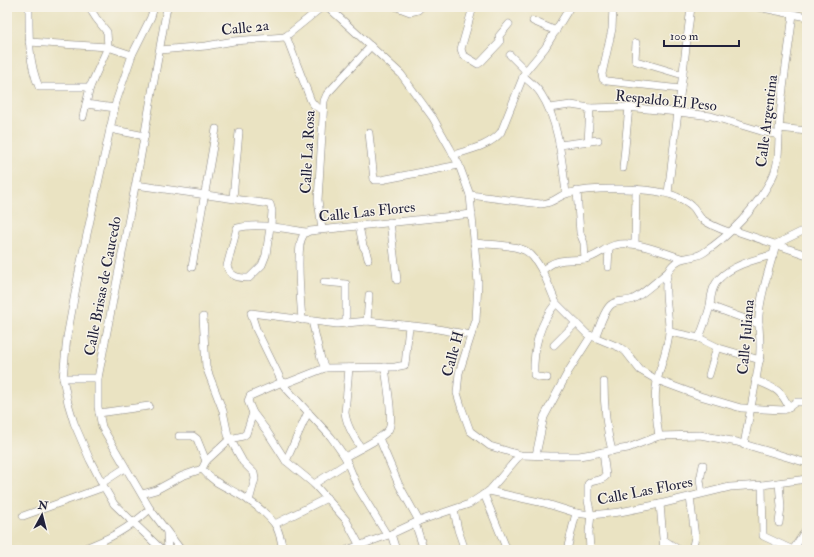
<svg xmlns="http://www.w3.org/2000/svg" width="814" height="557" font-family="'IM FELL Double Pica',serif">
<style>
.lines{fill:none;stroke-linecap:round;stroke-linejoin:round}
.minor-casing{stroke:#86827e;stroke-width:8}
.minor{stroke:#fff;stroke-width:7}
.labels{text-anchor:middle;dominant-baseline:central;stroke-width:3;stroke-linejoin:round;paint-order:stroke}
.street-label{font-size:15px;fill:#22223b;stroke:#f7f3e8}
</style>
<rect width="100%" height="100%" fill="#f7f3e8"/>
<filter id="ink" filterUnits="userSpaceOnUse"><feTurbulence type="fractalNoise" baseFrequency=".025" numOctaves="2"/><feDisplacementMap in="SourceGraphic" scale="8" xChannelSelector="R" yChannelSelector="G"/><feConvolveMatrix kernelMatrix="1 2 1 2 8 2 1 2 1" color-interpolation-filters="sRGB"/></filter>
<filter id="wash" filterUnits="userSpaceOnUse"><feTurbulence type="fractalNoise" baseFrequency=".012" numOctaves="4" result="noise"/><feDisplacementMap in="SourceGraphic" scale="16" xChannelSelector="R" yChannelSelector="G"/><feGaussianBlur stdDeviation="0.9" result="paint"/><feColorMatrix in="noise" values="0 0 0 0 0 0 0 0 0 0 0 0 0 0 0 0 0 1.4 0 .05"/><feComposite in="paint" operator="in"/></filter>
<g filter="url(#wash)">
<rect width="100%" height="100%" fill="#eae3c2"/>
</g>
<g filter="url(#ink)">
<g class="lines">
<defs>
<g id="minor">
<path d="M29,7c0,27 -1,55 10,80h51"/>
<polyline points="154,7 151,17 132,55 116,102 80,266 67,337 63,378 68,403 74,423 90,460 104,487 114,504 162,550"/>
<polyline points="167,7 139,166 98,378 98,407 102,427 150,509 181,550"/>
<polyline points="328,7 401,74 433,118 450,148 459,165 470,195 478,283 476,320 459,373 457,393 461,406 470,431 490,446 520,455 550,456 579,456 628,448 659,436 700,435 737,442 807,463"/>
<polyline points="397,7 410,12 418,10 421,7"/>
<polyline points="473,7 461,49 463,55 478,64 481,62 500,42 499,36 509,24"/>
<polyline points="613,7 612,29 602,74 603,79 607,81 681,89"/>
<polyline points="758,7 807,17"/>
<polyline points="533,21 556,31"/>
<polyline points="286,36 311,101 315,106 323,110"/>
<polyline points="29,42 108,47 132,55"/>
<polyline points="636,43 635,59 636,61 683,75"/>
<polyline points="160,50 206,46 234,41 285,37 322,7"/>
<polyline points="510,55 526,71"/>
<path d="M523,76c7,6 14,11 18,18 18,27 21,68 25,99"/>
<polyline points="86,104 115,108"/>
<polyline points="549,108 571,105 590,108 626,107 678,112 711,116 761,131 779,135"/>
<polyline points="83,117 90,87 108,47 107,32 96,18 89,7"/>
<polyline points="779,128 807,131"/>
<polyline points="110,129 145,136"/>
<polyline points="369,133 374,180 381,180 459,165"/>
<polyline points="588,142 590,108"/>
<polyline points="559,145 598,140"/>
<path d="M453,155c16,-5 37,-9 48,-23l24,-60 20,-24 25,-41"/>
<polyline points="623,168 629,107"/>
<path d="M136,185l134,19 2,7 -1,14 -1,2 -4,28 -4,10 -13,13c-10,0 -19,-1 -22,-12l10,-38c20,-6 49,1 69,4"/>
<polyline points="577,191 580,233 584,243 585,259"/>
<polyline points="668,193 691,7"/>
<path d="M470,195l71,9c15,-1 17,-9 28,-11 23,-6 87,-6 108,4 5,2 12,6 16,10 3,3 5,9 9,12 8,6 18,10 27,13"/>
<polyline points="233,198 239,132"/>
<polyline points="390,222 397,280"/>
<polyline points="359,226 363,246 366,251 368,259"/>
<polyline points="322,229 318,200 324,101 327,94 371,46"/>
<polyline points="733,230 807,255"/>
<path d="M474,243c15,2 37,1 50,7 15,6 26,39 32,53l31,31 34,14 5,4 14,18 17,10 43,16 41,12 43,2 12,-8h11"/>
<polyline points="635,244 636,189"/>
<polyline points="192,267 216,129"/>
<polyline points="608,267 609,248"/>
<path d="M542,271c14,-14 25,-10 43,-12 12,-2 19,-11 30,-14 21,-5 46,7 66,13"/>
<polyline points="324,282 346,284 346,323"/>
<polyline points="710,306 759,324"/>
<polyline points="203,317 206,367 223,411 228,435 243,462 254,473 255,479 249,501"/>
<path d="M302,320c-1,-16 -7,-73 1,-84 1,-3 4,-4 7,-5l162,-17"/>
<polyline points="312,321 321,359 325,368 395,367 405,365 409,326"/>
<polyline points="367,321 369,295"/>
<polyline points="670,332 699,338 719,348 760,360"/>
<path d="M595,337c4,-8 9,-28 17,-33 5,-4 15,-2 21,-5 9,-4 26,-20 35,-27"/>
<path d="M699,338c4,-10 8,-21 11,-32 1,-8 1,-16 6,-23 10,-16 39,-24 57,-28"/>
<polyline points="554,345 576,323"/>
<path d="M349,368l-4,45c2,13 9,24 16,35"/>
<polyline points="709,375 717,347"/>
<polyline points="63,378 98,378"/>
<path d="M547,378l-10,-1 -3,-2c-1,-26 6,-52 22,-72"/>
<path d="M755,380c19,8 26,9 34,28"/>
<path d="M604,382c0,24 2,46 8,69"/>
<polyline points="99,413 149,406"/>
<polyline points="253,413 266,430 286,461 314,484 346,520 360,546"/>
<polyline points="179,436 193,436 197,439 206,461"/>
<path d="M659,436c-2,-12 -5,-37 -3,-48 2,-19 12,-37 13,-56 1,-17 -9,-51 2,-65 10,-13 21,-7 32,-14 28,-18 53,-45 69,-75 9,-16 6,-44 8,-62 3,-34 9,-68 13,-102"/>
<polyline points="379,438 399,485 419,521"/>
<path d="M744,445c5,-29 11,-56 15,-84 3,-16 -1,-31 0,-46 2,-24 11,-48 17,-71l31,-15"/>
<polyline points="536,455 544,417 568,372 591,336"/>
<path d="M345,457c10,-6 39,-19 44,-28 5,-9 -3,-51 -4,-62"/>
<polyline points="286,461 308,412"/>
<polyline points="202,469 206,461 230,439 243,436 246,434 253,413 248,401 250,396 282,382 287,383 325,368"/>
<polyline points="102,483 125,468"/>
<polyline points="314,484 347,463"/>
<polyline points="762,485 763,536 793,550 807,528"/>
<polyline points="489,491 544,503 576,513 591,515 620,512 660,504 730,487 762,485 807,479"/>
<polyline points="702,493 700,480 703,465"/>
<path d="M142,494l14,-4 26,-14 20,-7c13,15 23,17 38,26 12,7 26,18 34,28 6,8 7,18 9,27"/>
<polyline points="484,494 507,550"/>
<polyline points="690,497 695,537 692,550"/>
<polyline points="660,504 664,550"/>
<polyline points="454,510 458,530 465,550"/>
<polyline points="23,516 104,487"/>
<polyline points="415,523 424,550"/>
<polyline points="779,523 781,507 779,483"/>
<polyline points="275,524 327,498"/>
<polyline points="167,533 168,550"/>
<polyline points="391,534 396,550"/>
<polyline points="387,535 358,488 345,457 331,437 284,386 256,329 251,313 337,324 367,321 432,328 471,335"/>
<polyline points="664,540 679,550"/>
<path d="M80,550c29,-11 47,-20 70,-41"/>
<polyline points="347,550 391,534 419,521 469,504 489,491 520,455"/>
<polyline points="567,550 576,513"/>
<path d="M590,550l-1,-18 2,-17 -3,-14v-17c5,-5 13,-2 18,-8l-3,-24"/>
</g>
</defs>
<!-- minor casing -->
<use href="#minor" class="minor-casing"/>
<!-- minor -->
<use href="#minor" class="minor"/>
</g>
</g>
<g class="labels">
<!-- street labels -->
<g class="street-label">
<text transform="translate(245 28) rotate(-6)">Calle 2a</text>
<text transform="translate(666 101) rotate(6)">Respaldo El Peso</text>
<text transform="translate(767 121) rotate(-83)">Calle Argentina</text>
<text transform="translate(308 152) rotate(-87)">Calle La Rosa</text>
<text transform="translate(367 212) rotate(-6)">Calle Las Flores</text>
<text transform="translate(103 286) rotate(-79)">Calle Brisas de Caucedo</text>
<text transform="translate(746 337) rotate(-85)">Calle Juliana</text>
<text transform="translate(453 354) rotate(-75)">Calle H</text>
<text transform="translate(645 491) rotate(-11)">Calle Las Flores</text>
</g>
</g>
<!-- margin -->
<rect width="814" height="557" fill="none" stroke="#f7f3e8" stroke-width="24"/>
<!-- north arrow -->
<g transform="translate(42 515) rotate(7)" stroke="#f7f3e8" stroke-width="3" paint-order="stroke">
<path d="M0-3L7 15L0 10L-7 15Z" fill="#22223b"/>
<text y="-6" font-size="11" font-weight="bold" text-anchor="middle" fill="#22223b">N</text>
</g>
<!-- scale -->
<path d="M664 40v6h75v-6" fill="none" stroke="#22223b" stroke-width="2"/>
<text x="670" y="40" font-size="12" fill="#22223b" stroke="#f7f3e8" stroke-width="3" paint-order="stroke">100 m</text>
</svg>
